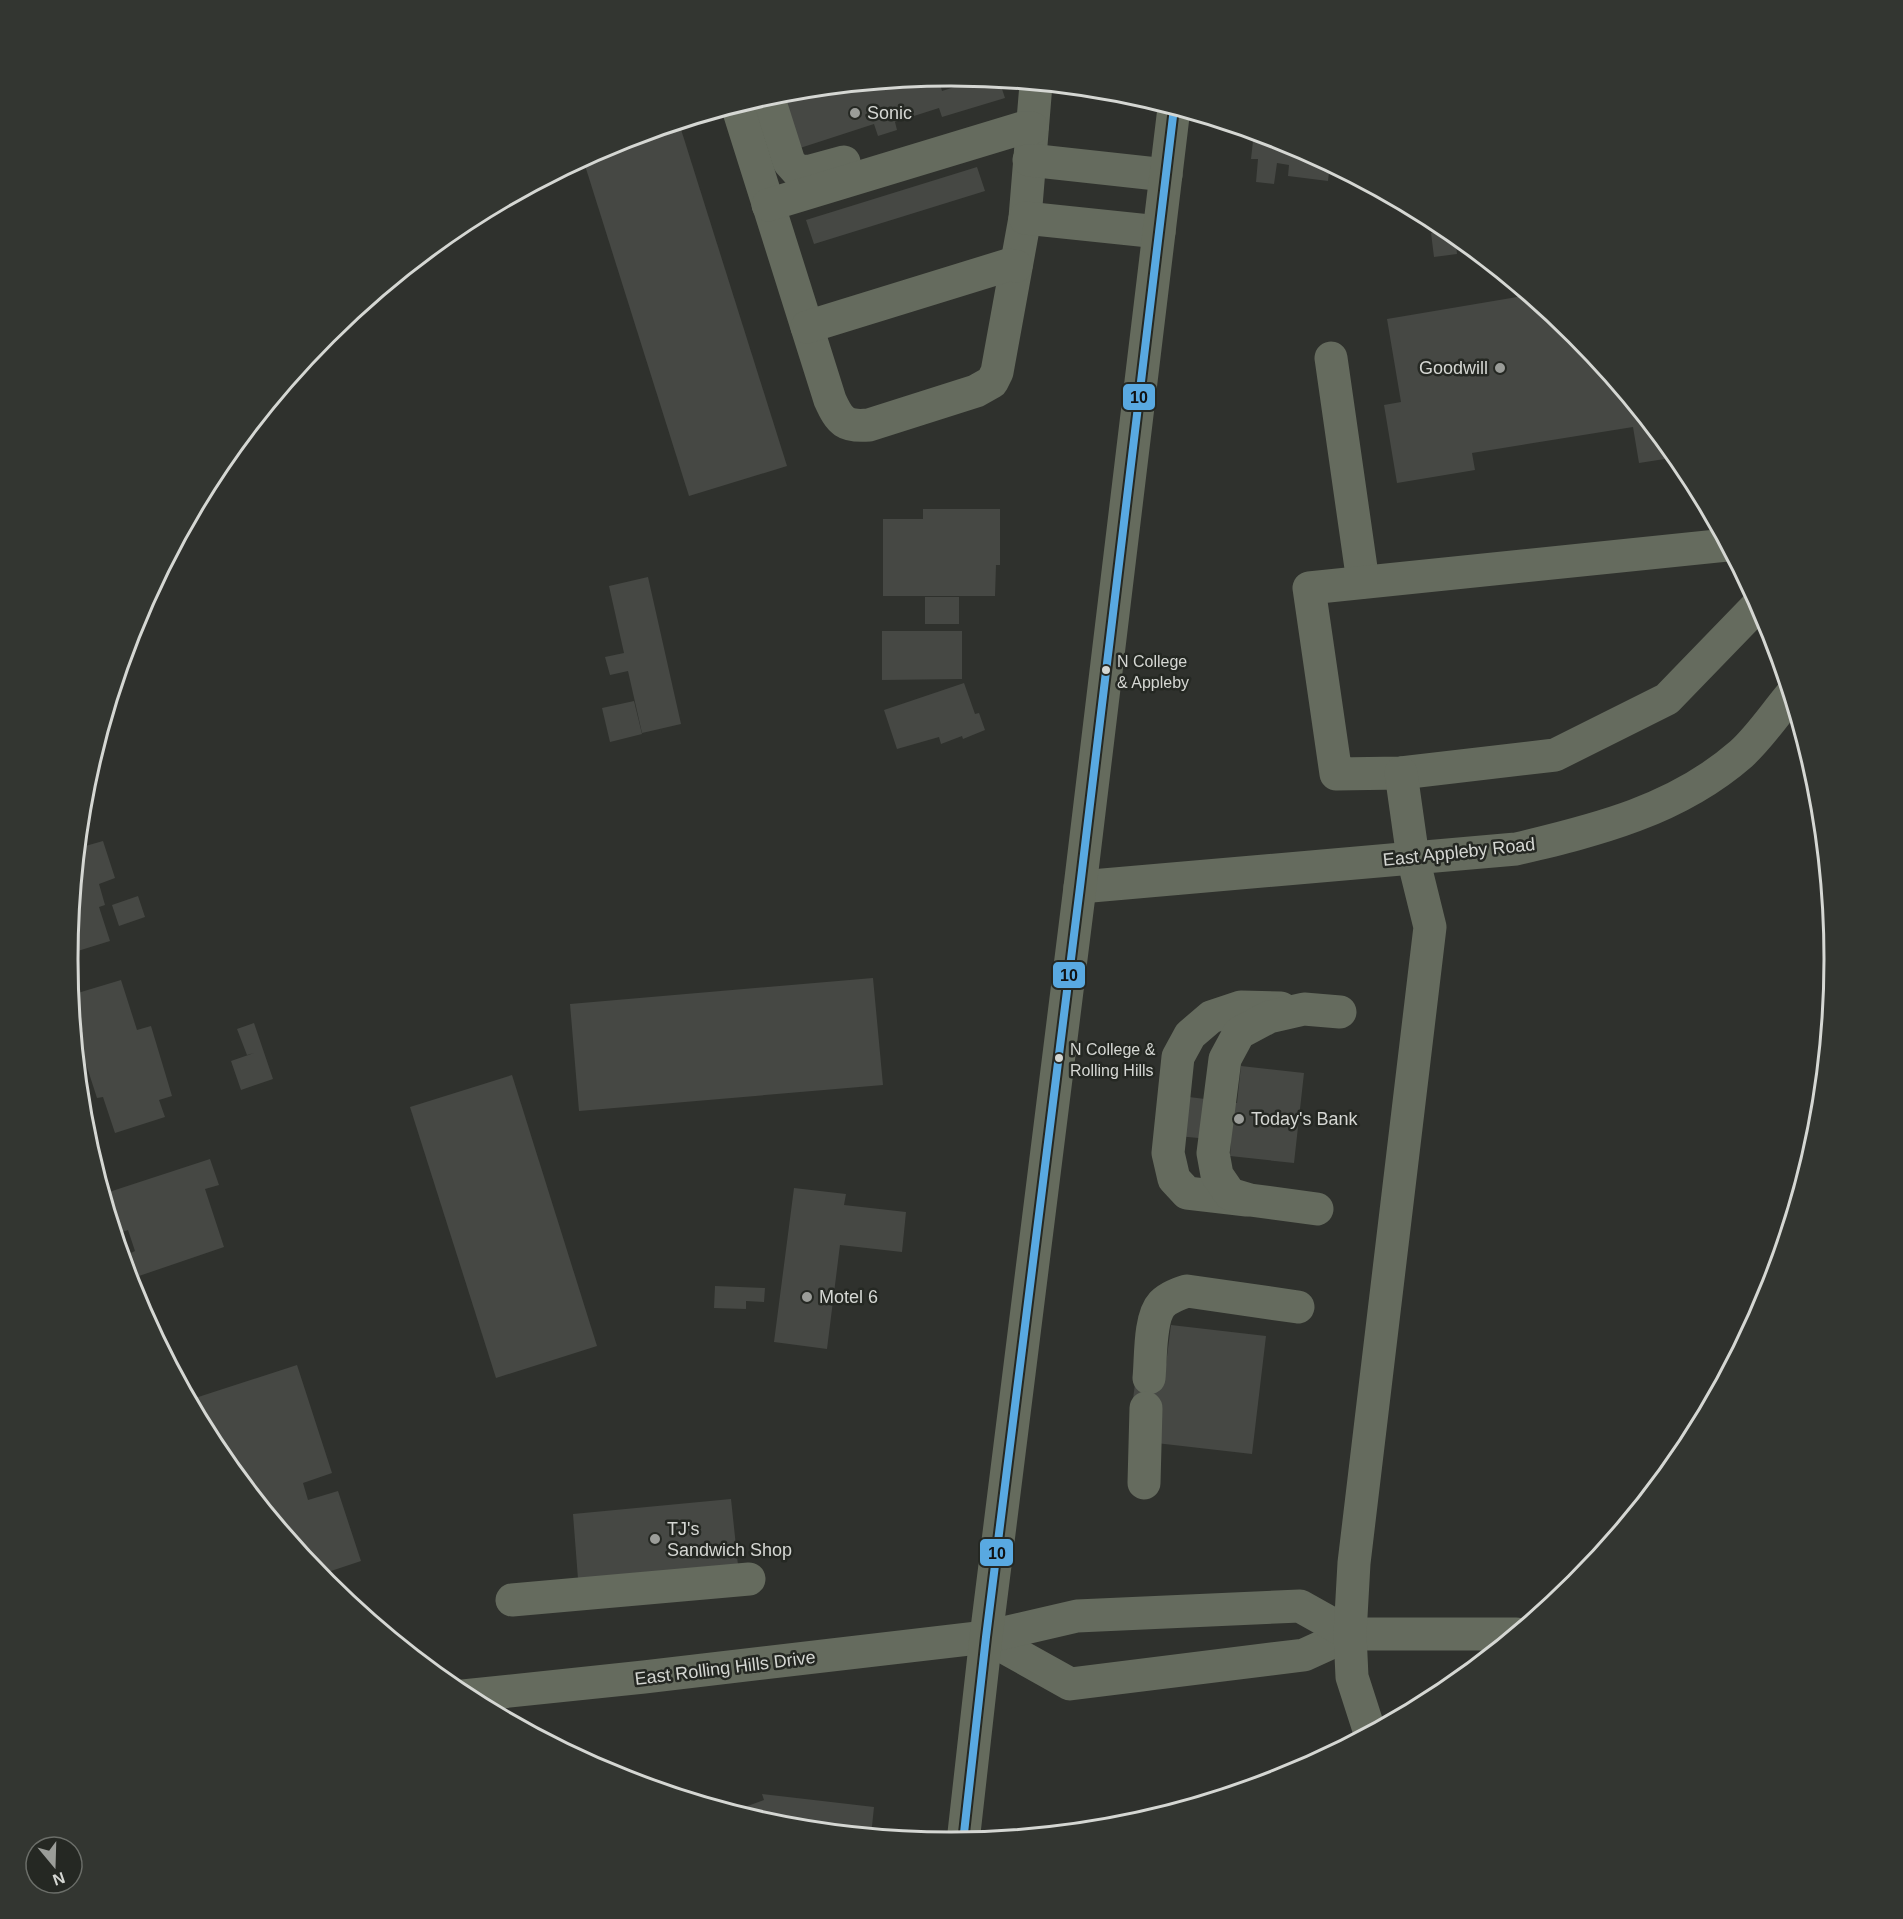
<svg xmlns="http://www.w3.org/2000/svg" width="1903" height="1919" font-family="Arial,sans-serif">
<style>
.building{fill:#464844}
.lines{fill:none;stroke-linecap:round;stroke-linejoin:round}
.minor{stroke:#656b5e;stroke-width:33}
.major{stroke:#656b5d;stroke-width:33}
.bus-1-casing{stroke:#252823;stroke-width:12}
.bus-1{stroke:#59a9e1;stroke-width:8}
.poi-dot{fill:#9b9d99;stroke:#252823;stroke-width:2}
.bus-dot{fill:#d5d7d3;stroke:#252823;stroke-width:2}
.labels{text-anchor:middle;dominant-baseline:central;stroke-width:5;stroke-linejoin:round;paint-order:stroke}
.bus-label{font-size:16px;fill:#d5d7d3;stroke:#252823;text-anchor:start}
.poi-label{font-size:18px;fill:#d5d7d3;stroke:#252823;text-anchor:start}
.street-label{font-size:18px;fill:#d5d7d3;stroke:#252823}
.rim{fill:none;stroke:#d5d7d3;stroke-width:3}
.line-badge{stroke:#252823;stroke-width:2}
.pale-badge-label{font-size:16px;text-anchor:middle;font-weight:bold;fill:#111}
</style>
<rect width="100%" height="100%" fill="#2f312d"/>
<!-- building -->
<g class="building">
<polygon points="938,77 942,91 982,78 999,80 1005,98 942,117 939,108 895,122 897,130 878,136 874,124 797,149 779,93"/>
<polygon points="679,123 787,466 689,496 583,159 614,143"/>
<polygon points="1254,132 1290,143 1330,164 1328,181 1288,176 1289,165 1277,163 1274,184 1256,182 1258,159 1251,159"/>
<polygon points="977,167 985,191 814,244 806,220"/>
<polygon points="1450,231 1455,234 1457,254 1434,257 1431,233"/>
<polygon points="1529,295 1577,335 1670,448 1671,458 1639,463 1633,427 1472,453 1475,470 1397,483 1384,405 1401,402 1387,319"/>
<polygon points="923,509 1000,509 1000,565 996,565 995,596 883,596 883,519 923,519"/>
<polygon points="648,577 681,724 642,733 628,671 610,675 605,657 624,653 609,586"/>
<rect x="925" y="597" width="34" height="27"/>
<polygon points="882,631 962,631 962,679 882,680"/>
<polygon points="964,683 975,714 979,713 985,730 963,739 962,736 941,744 939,737 897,749 884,710"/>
<polygon points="634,701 642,734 610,742 602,708"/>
<polygon points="79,838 82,847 103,841 115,878 99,884 105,905 99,907 110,941 68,954"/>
<polygon points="138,896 145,917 119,926 112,905"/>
<polygon points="873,978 883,1085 579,1111 570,1004"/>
<polygon points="121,980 137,1030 151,1026 172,1096 159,1100 165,1117 115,1133 103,1097 97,1098 76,1033 83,1032 71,995"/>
<polygon points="254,1023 273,1079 241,1090 231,1061 254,1053 247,1055 237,1029"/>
<polygon points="1241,1066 1304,1073 1294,1163 1230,1156 1231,1141 1177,1136 1181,1096 1237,1103"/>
<polygon points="512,1075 597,1346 496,1378 410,1107"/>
<polygon points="210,1159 219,1185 205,1189 224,1247 139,1276 131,1253 135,1251 128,1230 119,1233 106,1193"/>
<polygon points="794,1188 846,1194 844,1205 906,1212 902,1252 840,1245 827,1349 774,1342"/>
<polygon points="715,1286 765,1288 764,1302 746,1301 746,1309 714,1308"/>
<polygon points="1171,1325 1266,1336 1252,1454 1156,1443 1132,1407 1136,1376 1164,1380"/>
<polygon points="297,1365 332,1473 303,1483 308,1500 338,1491 361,1561 319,1575 216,1450 189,1400"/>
<polygon points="731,1499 738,1565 578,1579 573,1514"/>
<polygon points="762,1794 874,1807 871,1836 779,1826 731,1812 764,1800"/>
</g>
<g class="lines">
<!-- minor -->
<g class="minor">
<polyline points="768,96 789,162 798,172 811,171 844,162"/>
<path d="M737,105l93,295c10,22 15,27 39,25l107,-34 16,-9 5,-10 28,-154 11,-134"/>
<polyline points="1029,160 1166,175"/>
<polyline points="768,205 1022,128 1032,128"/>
<polyline points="1025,218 1159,232"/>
<polyline points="807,327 1008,265 1016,266"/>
<polyline points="1331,358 1363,582"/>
<polyline points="1727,545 1309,588 1336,774 1401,773 1555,755 1667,699 1759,604"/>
<path d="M1080,887l436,-38c81,-19 161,-39 225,-95 18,-16 34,-40 50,-59"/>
<polyline points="1247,1200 1187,1193 1174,1179 1168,1153 1178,1057 1190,1035 1211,1017 1241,1007 1281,1008"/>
<polyline points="1317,1209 1250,1200 1230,1194 1217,1175 1213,1153 1225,1059 1239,1033 1269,1017 1304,1009 1340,1012"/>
<path d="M1149,1378c2,-19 0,-60 13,-74 7,-7 16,-10 25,-13l111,16"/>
<polyline points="1144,1483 1146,1408"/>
<polyline points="512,1600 749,1579"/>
<polyline points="986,1637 1070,1684 1304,1655 1350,1634 1516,1634"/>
<polyline points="463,1696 644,1677 986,1637 1077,1616 1300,1606 1350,1634"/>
<polyline points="1370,1733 1352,1677 1350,1634 1354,1563 1430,927 1413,858 1401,773"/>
</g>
<!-- major -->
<polyline class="major" points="963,1842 986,1637 1080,887 1174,108"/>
<defs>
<polyline id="bus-1" points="963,1842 986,1637 1080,887 1174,108"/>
</defs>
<!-- bus-1 casing -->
<use href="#bus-1" class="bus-1-casing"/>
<!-- bus-1 -->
<use href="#bus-1" class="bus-1"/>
</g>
<!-- markers -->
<g class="poi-dot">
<circle cx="855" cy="113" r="6"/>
<circle cx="1500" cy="368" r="6"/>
<circle cx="1239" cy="1119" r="6"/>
<circle cx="807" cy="1297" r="6"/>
<circle cx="655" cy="1539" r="6"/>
</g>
<g class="bus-dot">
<circle cx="1106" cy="670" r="5"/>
<circle cx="1059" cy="1058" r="5"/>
</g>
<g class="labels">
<!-- bus labels -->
<g class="bus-label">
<text x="1117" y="661">N College<tspan x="1117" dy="21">&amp; Appleby</tspan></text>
<text x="1070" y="1049">N College &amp;<tspan x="1070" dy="21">Rolling Hills</tspan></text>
</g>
<!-- poi labels -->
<g class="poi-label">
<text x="867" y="113">Sonic</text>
<text x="1488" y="368" text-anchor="end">Goodwill</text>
<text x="1251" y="1119">Today's Bank</text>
<text x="819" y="1297">Motel 6</text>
<text x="667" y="1529">TJ's<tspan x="667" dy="21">Sandwich Shop</tspan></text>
</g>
<!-- street labels -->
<g class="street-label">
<text transform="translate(1459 852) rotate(-6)">East Appleby Road</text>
<text transform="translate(725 1668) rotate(-7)">East Rolling Hills Drive</text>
</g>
</g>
<!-- crop -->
<path d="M0 0H1903V1919H0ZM78 959a873 873 0 1 1 1746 0a873 873 0 1 1-1746 0Z" fill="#333631" fill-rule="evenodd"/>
<path class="rim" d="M78 959a873 873 0 1 1 1746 0a873 873 0 1 1-1746 0Z"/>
<g class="line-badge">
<rect x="1122" y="383" width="34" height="28" rx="6" fill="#59a9e1"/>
<rect x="1052" y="961" width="34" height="28" rx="6" fill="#59a9e1"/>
<rect x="979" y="1538" width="35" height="29" rx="6" fill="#59a9e1"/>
</g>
<g class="pale-badge-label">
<text x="1139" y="403">10</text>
<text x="1069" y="981">10</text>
<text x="997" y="1559">10</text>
</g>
<!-- north arrow -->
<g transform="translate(54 1865) rotate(161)"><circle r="28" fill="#252823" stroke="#6b6e69" stroke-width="1.5"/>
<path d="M0-4.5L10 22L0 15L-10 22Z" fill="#9b9d99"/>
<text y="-9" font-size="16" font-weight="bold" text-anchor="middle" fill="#d5d7d3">N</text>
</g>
</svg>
